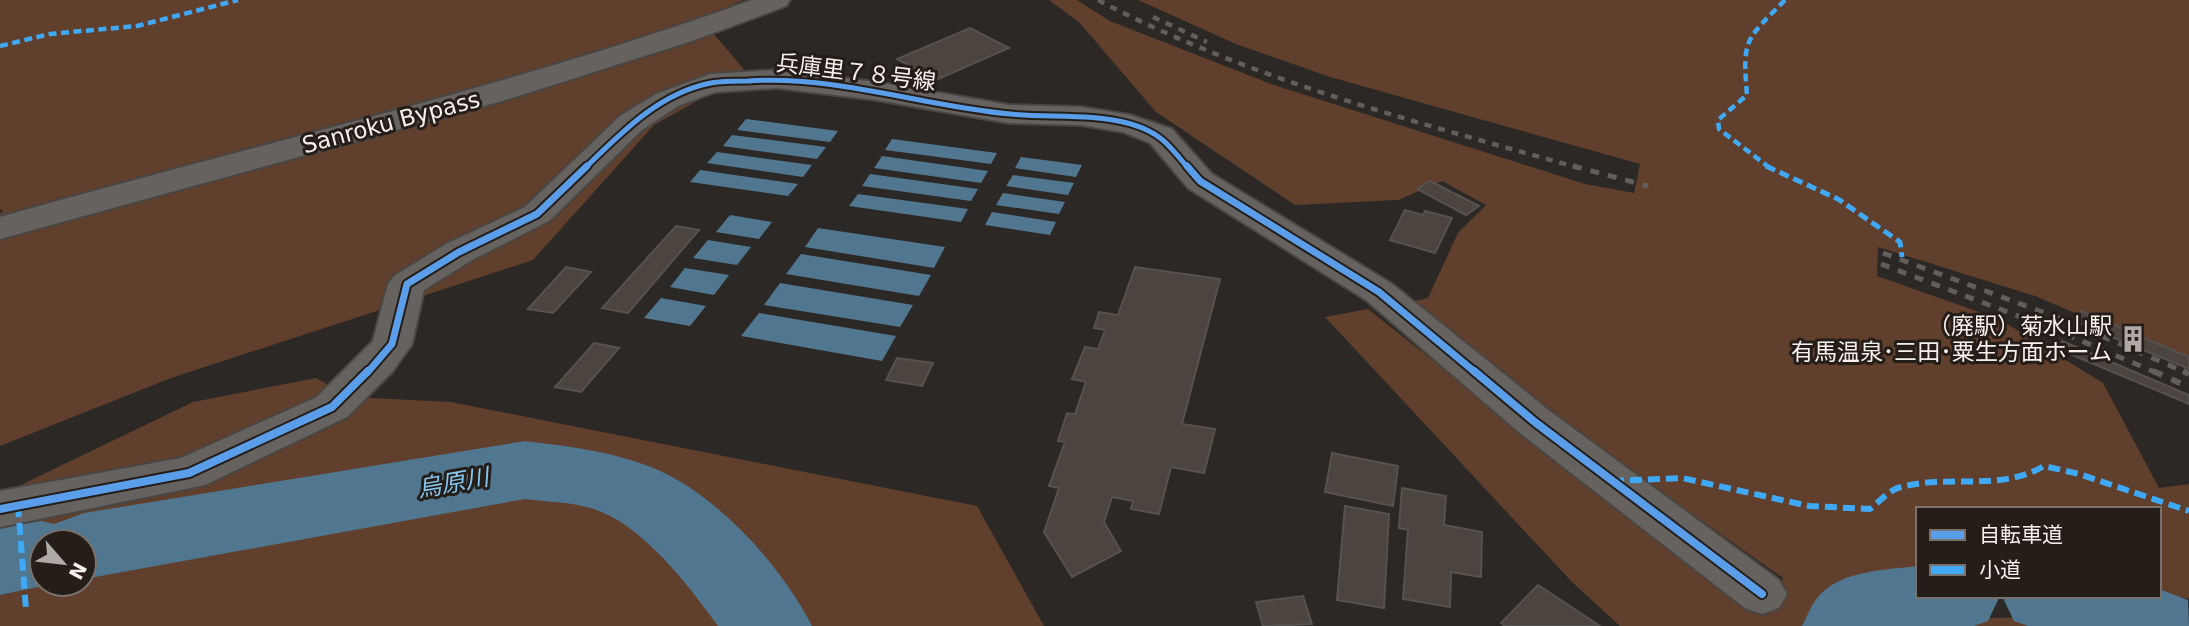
<svg xmlns="http://www.w3.org/2000/svg" width="2189" height="626" font-family="'DejaVu Sans','Noto Sans JP',sans-serif">
<style>
.forest{fill:#603f2c;fill-rule:evenodd}
.water{fill:#51768f}
.lines{fill:none;stroke-linecap:round;stroke-linejoin:round}
.river{fill:#51768f;fill-rule:evenodd}
.building{fill:#4c443f;stroke:#56524f;stroke-width:2}
.minor-casing{stroke:#494643;stroke-width:4}
.minor{fill:#666260;fill-rule:evenodd}
.rail-far2{stroke:#615e5b;stroke-width:4.5;stroke-dasharray:7 7;stroke-linecap:butt}
.rail-far1{stroke:#615e5b;stroke-width:5;stroke-dasharray:9 9;stroke-linecap:butt}
.rail{stroke:#615e5b;stroke-width:6;stroke-dasharray:10 10;stroke-linecap:butt}
.quiet-far2{stroke:#3fa9f5;stroke-width:4.5;stroke-dasharray:8 4.5;stroke-linecap:butt}
.quiet-far1{stroke:#3fa9f5;stroke-width:5;stroke-dasharray:10 5;stroke-linecap:butt}
.quiet{stroke:#3fa9f5;stroke-width:6;stroke-dasharray:12 6;stroke-linecap:butt}
.cycleway-far2-casing{stroke:#251d18;stroke-width:9}
.cycleway-far1-casing{stroke:#251d18;stroke-width:11}
.cycleway-casing{stroke:#251d18;stroke-width:12}
.cycleway-far2{stroke:#5a9eea;stroke-width:5}
.cycleway-far1{stroke:#5a9eea;stroke-width:7}
.cycleway{stroke:#5a9eea;stroke-width:8}
.labels{text-anchor:middle;dominant-baseline:central;stroke-width:6;stroke-linejoin:round;paint-order:stroke}
.street-label{font-size:23px;fill:#f6f0ed;stroke:#251d18}
.poi-label{font-size:23px;fill:#f6f0ed;stroke:#251d18;text-anchor:end}
.water-label{font-size:24px;font-style:italic;fill:#84c8f2;stroke:#251d18}
</style>
<rect width="100%" height="100%" fill="#2c2825"/>
<!-- forest -->
<g class="forest">
<polygon points="0,0 743,0 701,19 747,73 654,125 533,260 171,378 0,446 0,214 3,210 0,210"/>
<polygon points="1049,0 1077,0 1110,21 1271,84 1585,184 1634,193 1640,164 1330,77 1236,44 1138,0 2189,0 2189,361 2035,296 1878,247 1877,276 1999,319 2103,383 2159,488 2189,484 2189,599 2159,593 2159,509 1918,509 1918,573 1898,578 1840,601 1822,626 1620,626 1572,582 1325,317 1368,309 1659,539 1769,614 1783,578 1637,475 1404,303 1428,298 1458,233 1486,205 1442,181 1398,200 1295,205 1156,112 1079,22"/>
<path d="M316,378l34,19 101,5 526,104 67,120h-1044v-131l193,-93zM42,542h42v42h-42z"/>
<polygon points="2053,617 2076,626 1914,626 1911,619"/>
</g>
<!-- water -->
<g class="water">
<polygon points="746,119 838,131 830,142 737,130"/>
<polygon points="732,135 826,147 817,159 723,146"/>
<polygon points="892,139 997,153 991,164 885,150"/>
<polygon points="717,152 812,165 803,177 707,163"/>
<polygon points="882,156 988,171 981,183 874,168"/>
<polygon points="1021,157 1082,165 1076,177 1015,168"/>
<polygon points="700,170 798,184 788,196 690,182"/>
<polygon points="870,174 978,189 971,201 862,186"/>
<polygon points="1013,175 1074,183 1068,195 1006,186"/>
<polygon points="1003,193 1065,202 1059,214 996,205"/>
<polygon points="858,194 968,209 961,222 849,206"/>
<polygon points="992,212 1056,222 1050,235 985,225"/>
<polygon points="730,215 772,222 759,239 716,232"/>
<polygon points="818,228 945,247 934,268 805,247"/>
<polygon points="708,240 751,247 737,265 693,258"/>
<polygon points="801,254 931,275 919,296 786,274"/>
<polygon points="685,268 729,275 714,295 670,287"/>
<polygon points="780,283 913,305 900,327 764,305"/>
<polygon points="661,298 706,306 690,326 644,318"/>
<polygon points="759,313 896,336 882,361 741,336"/>
</g>
<g class="lines">
<!-- river -->
<g class="river">
<path d="M525,441c43,5 85,10 126,26 64,25 130,98 161,159h-94c-30,-41 -74,-100 -124,-117 -21,-7 -47,-7 -69,-10l-441,80v-37h-42v42h10l-52,11v-68l42,-6 12,3 30,-11z"/>
<path d="M1918,566v30h82l-12,25 -14,5h-172c4,-8 8,-18 13,-25 21,-31 70,-31 103,-35z"/>
<polygon points="2159,589 2188,600 2189,626 2028,626 2014,621 2002,596 2159,596"/>
</g>
</g>
<!-- building -->
<g class="building">
<polygon points="970,28 1009,48 936,80 897,59"/>
<polygon points="1430,181 1479,206 1466,215 1417,189"/>
<polygon points="1405,210 1423,215 1425,211 1452,218 1435,253 1390,240"/>
<polygon points="676,226 699,230 628,313 602,308"/>
<polygon points="566,267 591,272 553,313 528,309"/>
<polygon points="1135,267 1220,279 1182,424 1215,429 1204,473 1171,467 1159,514 1131,509 1133,501 1112,497 1104,522 1121,551 1072,577 1044,532 1059,488 1049,486 1065,442 1058,441 1067,413 1075,414 1086,382 1072,379 1085,347 1098,349 1105,330 1094,328 1099,312 1118,315"/>
<polygon points="2081,311 2189,357 2189,369 2076,322"/>
<polygon points="2062,341 2189,395 2189,404 2060,350"/>
<polygon points="594,343 619,348 581,392 555,387"/>
<polygon points="897,358 933,363 922,386 886,380"/>
<polygon points="1332,453 1398,466 1393,506 1325,492"/>
<polygon points="1402,488 1446,496 1444,525 1482,532 1481,577 1451,572 1450,607 1403,599 1408,530 1399,528"/>
<polygon points="1345,506 1389,514 1384,608 1337,600"/>
<polygon points="1538,585 1600,626 1505,626 1501,623"/>
<polygon points="1303,596 1312,624 1263,626 1256,602"/>
</g>
<g class="lines">
<defs>
<g id="minor">
<path d="M752,0h38l-4,6 -94,35 -193,61 -499,137v-22c251,-72 506,-128 752,-217z"/>
<polygon points="777,70 877,82 1009,105 1081,107 1130,115 1172,129 1212,174 1392,284 1551,412 1779,580 1787,594 1779,608 1762,614 1745,608 1521,434 1366,300 1188,188 1150,143 1123,132 1081,125 1009,123 877,100 777,88 715,92 678,106 642,130 549,221 472,260 424,290 412,344 392,372 347,417 205,485 0,527 0,491 181,458 317,397 373,341 388,284 394,276 446,244 525,207 620,116 656,94 710,74"/>
</g>
</defs>
<!-- minor casing -->
<use href="#minor" class="minor-casing"/>
<!-- minor -->
<use href="#minor" class="minor"/>
<!-- rail-far2 -->
<g class="rail-far2">
<path d="M1098,0c150,79 318,122 481,168"/>
<polyline points="1153,17 1207,42"/>
</g>
<!-- rail-far1 -->
<g class="rail-far1">
<polyline points="1573,166 1648,186"/>
<polyline points="1883,253 2072,323 2187,373"/>
<polyline points="1881,264 2063,333 2157,373"/>
</g>
<!-- rail -->
<g class="rail">
<polyline points="2153,371 2189,387"/>
<polyline points="2183,371 2189,374"/>
</g>
<!-- quiet-far2 -->
<g class="quiet-far2">
<polyline points="0,46 50,34 137,26 238,0"/>
<path d="M1770,168l-51,-39 -1,-9 29,-25c-5,-57 -1,-55 38,-95"/>
</g>
<!-- quiet-far1 -->
<polyline class="quiet-far1" points="1766,166 1838,199 1900,242 1902,257"/>
<!-- quiet -->
<g class="quiet">
<path d="M1612,481l70,-3 127,28 61,3c9,-7 20,-20 31,-22 48,-13 99,5 143,-21l35,8 110,37"/>
<polyline points="18,505 26,609"/>
</g>
<defs>
<path id="cycleway-far2" d="M585,168c36,-35 74,-75 126,-85 11,-2 25,-2 37,-2 88,-6 174,25 262,33 40,4 81,-1 121,10 30,9 38,21 57,44"/>
<g id="cycleway-far1">
<polyline points="1187,166 1200,181 1379,292 1476,373"/>
<polyline points="367,373 392,344 407,284 459,252 537,214 587,166"/>
</g>
<g id="cycleway">
<polyline points="1474,371 1536,423 1762,594"/>
<polyline points="0,509 189,473 332,407 368,371"/>
</g>
</defs>
<!-- cycleway-far2 casing -->
<use href="#cycleway-far2" class="cycleway-far2-casing"/>
<!-- cycleway-far1 casing -->
<use href="#cycleway-far1" class="cycleway-far1-casing"/>
<!-- cycleway casing -->
<use href="#cycleway" class="cycleway-casing"/>
<!-- cycleway-far2 -->
<use href="#cycleway-far2" class="cycleway-far2"/>
<!-- cycleway-far1 -->
<use href="#cycleway-far1" class="cycleway-far1"/>
<!-- cycleway -->
<use href="#cycleway" class="cycleway"/>
</g>
<!-- icons -->
<defs>
<symbol id="building-bare" viewBox="-9 -9 18 18"><path d="M-4-6H4V6H1V3H-1V6H-4ZM-2.5-4.3h1.7v1.8h-1.7ZM.8-4.3h1.7v1.8H.8ZM-2.5-1h1.7V.8h-1.7ZM.8-1h1.7V.8H.8Z" fill="#afaaa7" stroke="#251d18" stroke-width="2.5" paint-order="stroke"/></symbol>
</defs>
<g fill-rule="evenodd">
<use href="#building-bare" x="2114" y="320" width="38" height="38"/>
</g>
<g class="labels">
<!-- street labels -->
<g class="street-label">
<text transform="translate(856 72) rotate(7)">兵庫里７８号線</text>
<text transform="translate(391 122) rotate(-15)">Sanroku Bypass</text>
</g>
<!-- poi labels -->
<g class="poi-label">
<text x="2112" y="326">（廃駅）菊水山駅<tspan x="2112" dy="26">有馬温泉･三田･粟生方面ホーム</tspan></text>
</g>
<!-- water labels -->
<g class="water-label">
<text transform="translate(453 483) rotate(-10)">烏原川</text>
</g>
</g>
<!-- legend -->
<rect x="1916" y="507" width="245" height="91" fill="#251d18" stroke="#79716d" stroke-width="2"/>
<rect x="1930" y="530" width="35" height="10" fill="#5a9eea" stroke="#79716d" stroke-width="2"/>
<text x="1979" y="542" font-size="21" fill="#f6f0ed">自転車道</text>
<rect x="1930" y="565" width="35" height="10" fill="#3fa9f5" stroke="#79716d" stroke-width="2"/>
<text x="1979" y="577" font-size="21" fill="#f6f0ed">小道</text>
<!-- north arrow -->
<g transform="translate(63 563) rotate(118)"><circle r="33" fill="#251d18" stroke="#79716d" stroke-width="2"/>
<path d="M0-5L12 26L0 18L-12 26Z" fill="#afaaa7"/>
<text y="-10" font-size="19" font-weight="bold" text-anchor="middle" fill="#f6f0ed">N</text>
</g>
</svg>
